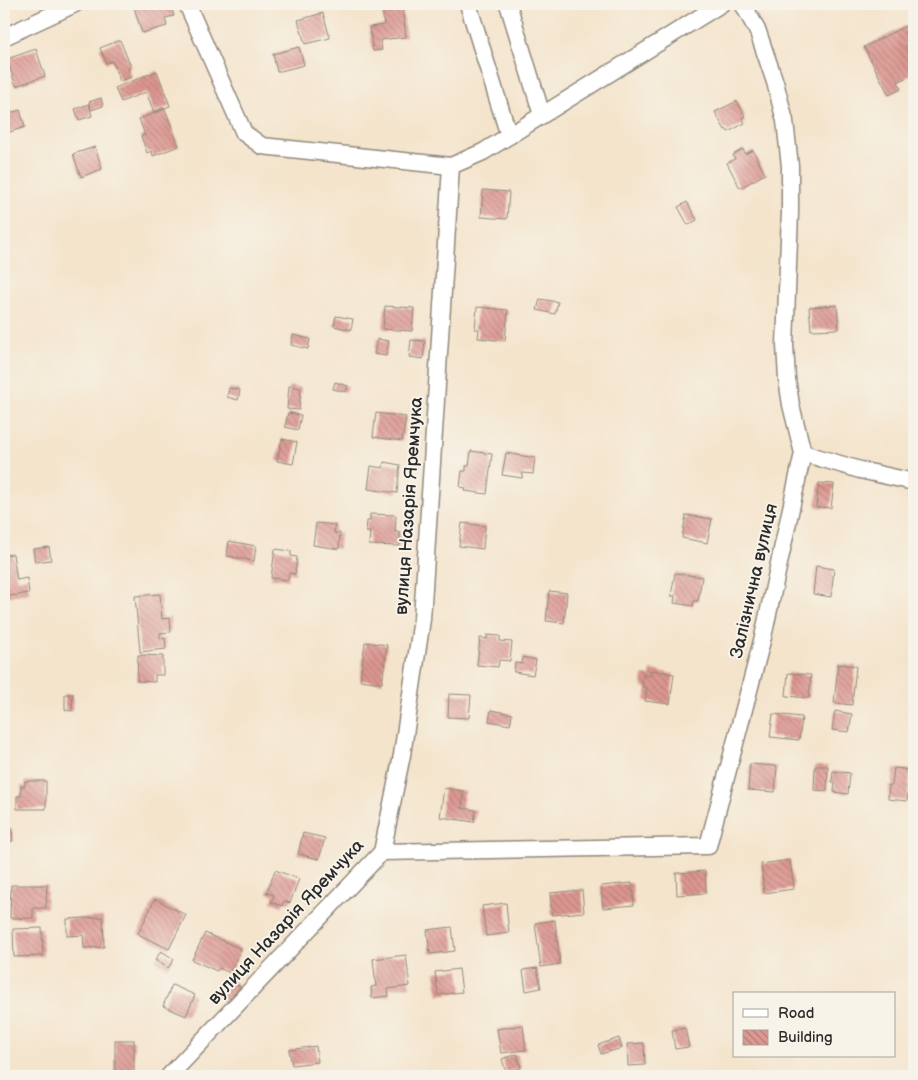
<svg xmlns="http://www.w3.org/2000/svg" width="918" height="1080" font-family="'Balsamiq Sans',sans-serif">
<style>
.building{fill:url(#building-back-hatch)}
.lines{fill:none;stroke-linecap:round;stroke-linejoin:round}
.street-casing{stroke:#90887c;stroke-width:19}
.street{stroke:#fff;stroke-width:16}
.labels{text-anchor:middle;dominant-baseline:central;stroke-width:4;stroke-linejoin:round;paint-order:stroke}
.street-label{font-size:18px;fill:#2b2b2b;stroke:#f7f3e8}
</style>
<defs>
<pattern id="building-back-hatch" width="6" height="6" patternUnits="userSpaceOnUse" patternTransform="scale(1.25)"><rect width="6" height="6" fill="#dd9791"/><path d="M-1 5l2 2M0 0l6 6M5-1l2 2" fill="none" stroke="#b37b77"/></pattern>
</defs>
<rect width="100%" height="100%" fill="#f7f3e8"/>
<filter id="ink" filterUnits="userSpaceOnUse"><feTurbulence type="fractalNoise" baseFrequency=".02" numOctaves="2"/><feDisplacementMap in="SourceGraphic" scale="10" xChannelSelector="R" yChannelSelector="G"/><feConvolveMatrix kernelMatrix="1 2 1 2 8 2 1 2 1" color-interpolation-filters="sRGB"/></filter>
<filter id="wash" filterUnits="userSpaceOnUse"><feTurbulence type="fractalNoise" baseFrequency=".0096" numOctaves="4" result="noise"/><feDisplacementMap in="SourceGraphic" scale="20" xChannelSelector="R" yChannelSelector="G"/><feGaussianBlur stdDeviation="1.12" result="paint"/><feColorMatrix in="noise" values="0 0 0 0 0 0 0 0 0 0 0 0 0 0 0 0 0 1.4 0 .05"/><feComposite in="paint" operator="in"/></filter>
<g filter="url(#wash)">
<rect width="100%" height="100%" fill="#f4e4cc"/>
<g id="blocks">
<!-- building -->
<g class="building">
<polygon points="133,4 170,4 174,16 165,18 167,26 142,33"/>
<polygon points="402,5 406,37 380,40 382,50 373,51 369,27 384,25 382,7"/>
<polygon points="323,13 330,38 305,44 298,20"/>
<polygon points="905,26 912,40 905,44 914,61 914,73 898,82 901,89 889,95 864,47"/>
<polygon points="120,40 131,67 128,68 131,77 120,81 112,61 106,63 100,48"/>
<polygon points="299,47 304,65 277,72 273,54"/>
<polygon points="36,49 45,76 16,86 7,59"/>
<polygon points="157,71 170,106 154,112 146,92 121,102 115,88"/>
<polygon points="101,98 103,106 91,110 89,102"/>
<polygon points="737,101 745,116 742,118 745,123 728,132 726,129 725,130 715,112"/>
<polygon points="89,104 92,116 79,120 75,109"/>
<polygon points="165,109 179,146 153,156 152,151 147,153 141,136 145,135 139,119"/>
<polygon points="20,110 25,127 4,134 4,115"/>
<polygon points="95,147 102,169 81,177 73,154"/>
<polygon points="743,149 745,154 753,150 765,174 740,188 727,163 735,159 733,155"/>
<polygon points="483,190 509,192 507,219 481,217"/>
<polygon points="687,202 697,220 688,225 678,207"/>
<polygon points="540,299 558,302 555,314 537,310"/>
<polygon points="837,305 839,329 811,330 809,307"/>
<polygon points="385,306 414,308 412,331 383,329"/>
<polygon points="477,307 508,310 505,341 478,338 479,329 475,329"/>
<polygon points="336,316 353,319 351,330 334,326"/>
<polygon points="293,335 310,339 308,349 291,345"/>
<polygon points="377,339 389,341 386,356 374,354"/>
<polygon points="411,340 425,341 423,359 409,357"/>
<polygon points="335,382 348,386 346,392 333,389"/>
<polygon points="289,386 301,388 299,410 287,409"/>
<polygon points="229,388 240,390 238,400 227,397"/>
<polygon points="288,413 301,415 298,430 285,427"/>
<polygon points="376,413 406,417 402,441 373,437"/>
<polygon points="282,439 297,442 293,464 277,461"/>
<polygon points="471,451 492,454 487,494 465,491 466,488 460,487 462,471 466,471 466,466 469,466"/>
<polygon points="506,453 535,458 533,474 523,473 522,478 502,475"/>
<polygon points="384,462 400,465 397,493 368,489 371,466 383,468"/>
<polygon points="819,483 834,484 831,508 816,507"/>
<polygon points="4,507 6,507 9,533 4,534"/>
<polygon points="370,514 396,515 395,532 400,532 400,546 369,545 370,532 366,532 367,521 370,521"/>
<polygon points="686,515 712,519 707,543 682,538"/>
<polygon points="316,523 335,525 334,533 340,533 339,549 313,545"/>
<polygon points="462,523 485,526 483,549 459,546"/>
<polygon points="229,541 256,546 254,561 227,556"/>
<polygon points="49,547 51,560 35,562 33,549"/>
<polygon points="275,549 291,551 291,556 297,557 295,574 289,573 288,580 271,578"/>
<polygon points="13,554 17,580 27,578 29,593 4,597 4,555"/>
<polygon points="816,566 834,569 831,597 813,594"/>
<polygon points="675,573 702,577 698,601 694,601 693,606 674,603 675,596 671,596"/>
<polygon points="549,591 567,593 564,623 546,621"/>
<polygon points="160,594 162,619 170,618 171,632 160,633 160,639 165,638 166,649 140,652 135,596"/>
<polygon points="487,635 500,636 500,641 512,642 510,661 499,660 498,667 477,665 480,638 487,639"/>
<polygon points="365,642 387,645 382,683 360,680"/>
<polygon points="138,655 163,656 163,675 155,675 155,682 137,681"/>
<polygon points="523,657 536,660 533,675 514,672 515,663 522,664"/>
<polygon points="838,664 856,666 852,705 834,703"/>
<polygon points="651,670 674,674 670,704 645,701 647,688 642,687 643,675 650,676"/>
<polygon points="788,673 811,675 809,698 786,696"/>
<polygon points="65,694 73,694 72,711 65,710"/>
<polygon points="449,694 471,695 469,718 448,717"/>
<polygon points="491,710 512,714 510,725 489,721"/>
<polygon points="835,711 852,714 849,732 832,730"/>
<polygon points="773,714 802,717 799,740 770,737"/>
<polygon points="750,764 777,766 775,792 748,790"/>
<polygon points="815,766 828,766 827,791 814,790"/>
<polygon points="894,768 911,770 907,801 888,799 889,785 892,785"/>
<polygon points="833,771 850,773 848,794 834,792 835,782 832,782"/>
<polygon points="25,781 46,781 46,809 17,809 17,796 21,796 21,786 25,786"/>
<polygon points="444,788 464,791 462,808 476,810 474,822 440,817"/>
<polygon points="12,829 13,841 4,842 4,830"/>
<polygon points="303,833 325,838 319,859 298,854"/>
<polygon points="790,860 794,889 764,893 761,864"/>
<polygon points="275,870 299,879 290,903 284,901 282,906 271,902 274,895 267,893"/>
<polygon points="705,871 706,893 677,895 676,873"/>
<polygon points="632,883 634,905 603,908 601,886"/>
<polygon points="11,885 47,885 46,908 33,908 33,918 10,918"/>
<polygon points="582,890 584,912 552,915 550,893"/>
<polygon points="155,899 186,915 169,949 138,934"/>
<polygon points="506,903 509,933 486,936 482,906"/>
<polygon points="103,917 104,947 84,948 83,935 67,936 67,919"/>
<polygon points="555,920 560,964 541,967 535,923"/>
<polygon points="452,927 455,951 430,954 427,930"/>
<polygon points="42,928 43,956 14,957 13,929"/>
<polygon points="205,933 241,949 230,973 219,968 217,971 192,960"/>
<polygon points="161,951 174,959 168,968 155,960"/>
<polygon points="406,955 410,986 388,989 389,996 372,998 371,987 376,986 373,959"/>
<polygon points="537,968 541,988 526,991 523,970"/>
<polygon points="459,969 462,992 438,995 435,972"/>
<polygon points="231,980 240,987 228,1002 220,995"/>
<polygon points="172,985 195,995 186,1016 163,1006"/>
<polygon points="523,1025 526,1050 501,1053 497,1029"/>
<polygon points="685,1028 689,1047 675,1049 672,1030"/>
<polygon points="619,1038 622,1048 601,1054 598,1045"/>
<rect x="115" y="1040" width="19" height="34"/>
<polygon points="644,1043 645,1065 628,1066 627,1044"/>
<polygon points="316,1046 318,1062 292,1065 289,1050"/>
<polygon points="517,1054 521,1068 506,1072 502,1059"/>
</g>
</g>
</g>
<g filter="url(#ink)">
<use href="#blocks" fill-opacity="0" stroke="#90887c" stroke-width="1"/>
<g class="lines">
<defs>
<g id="street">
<polyline points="187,4 244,133 262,146 451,166"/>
<polyline points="468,4 509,136"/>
<polyline points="508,4 542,115"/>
<polyline points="4,37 75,4"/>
<polyline points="803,453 860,470 914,482"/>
<polyline points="382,852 708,846 763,637 803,453 791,405 787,379 785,345 790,212 790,166 785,121 775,82 758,32 743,4"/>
<polyline points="169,1076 382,852 402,755 422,619 451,166 483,152 721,4"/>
</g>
</defs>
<!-- street casing -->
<use href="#street" class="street-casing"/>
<!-- street -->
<use href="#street" class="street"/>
</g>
</g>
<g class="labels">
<!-- street labels -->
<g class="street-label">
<text transform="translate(409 506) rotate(-86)">вулиця Назарія Яремчука</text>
<text transform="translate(754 581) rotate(-77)">Залізнична вулиця</text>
<text transform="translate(286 922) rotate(-47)">вулиця Назарія Яремчука</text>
</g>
</g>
<!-- margin -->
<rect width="918" height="1080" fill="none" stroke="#f7f3e8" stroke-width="20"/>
<!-- legend -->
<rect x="733" y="992" width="162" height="65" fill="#f7f3e8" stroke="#a5a39c"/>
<rect x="743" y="1009" width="25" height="8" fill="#ffffff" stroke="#a5a39c"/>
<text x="778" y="1018" font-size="15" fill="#2b2b2b">Road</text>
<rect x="743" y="1030" width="25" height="15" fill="url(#building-back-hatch)" stroke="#a5a39c"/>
<text x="778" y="1042" font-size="15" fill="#2b2b2b">Building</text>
</svg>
